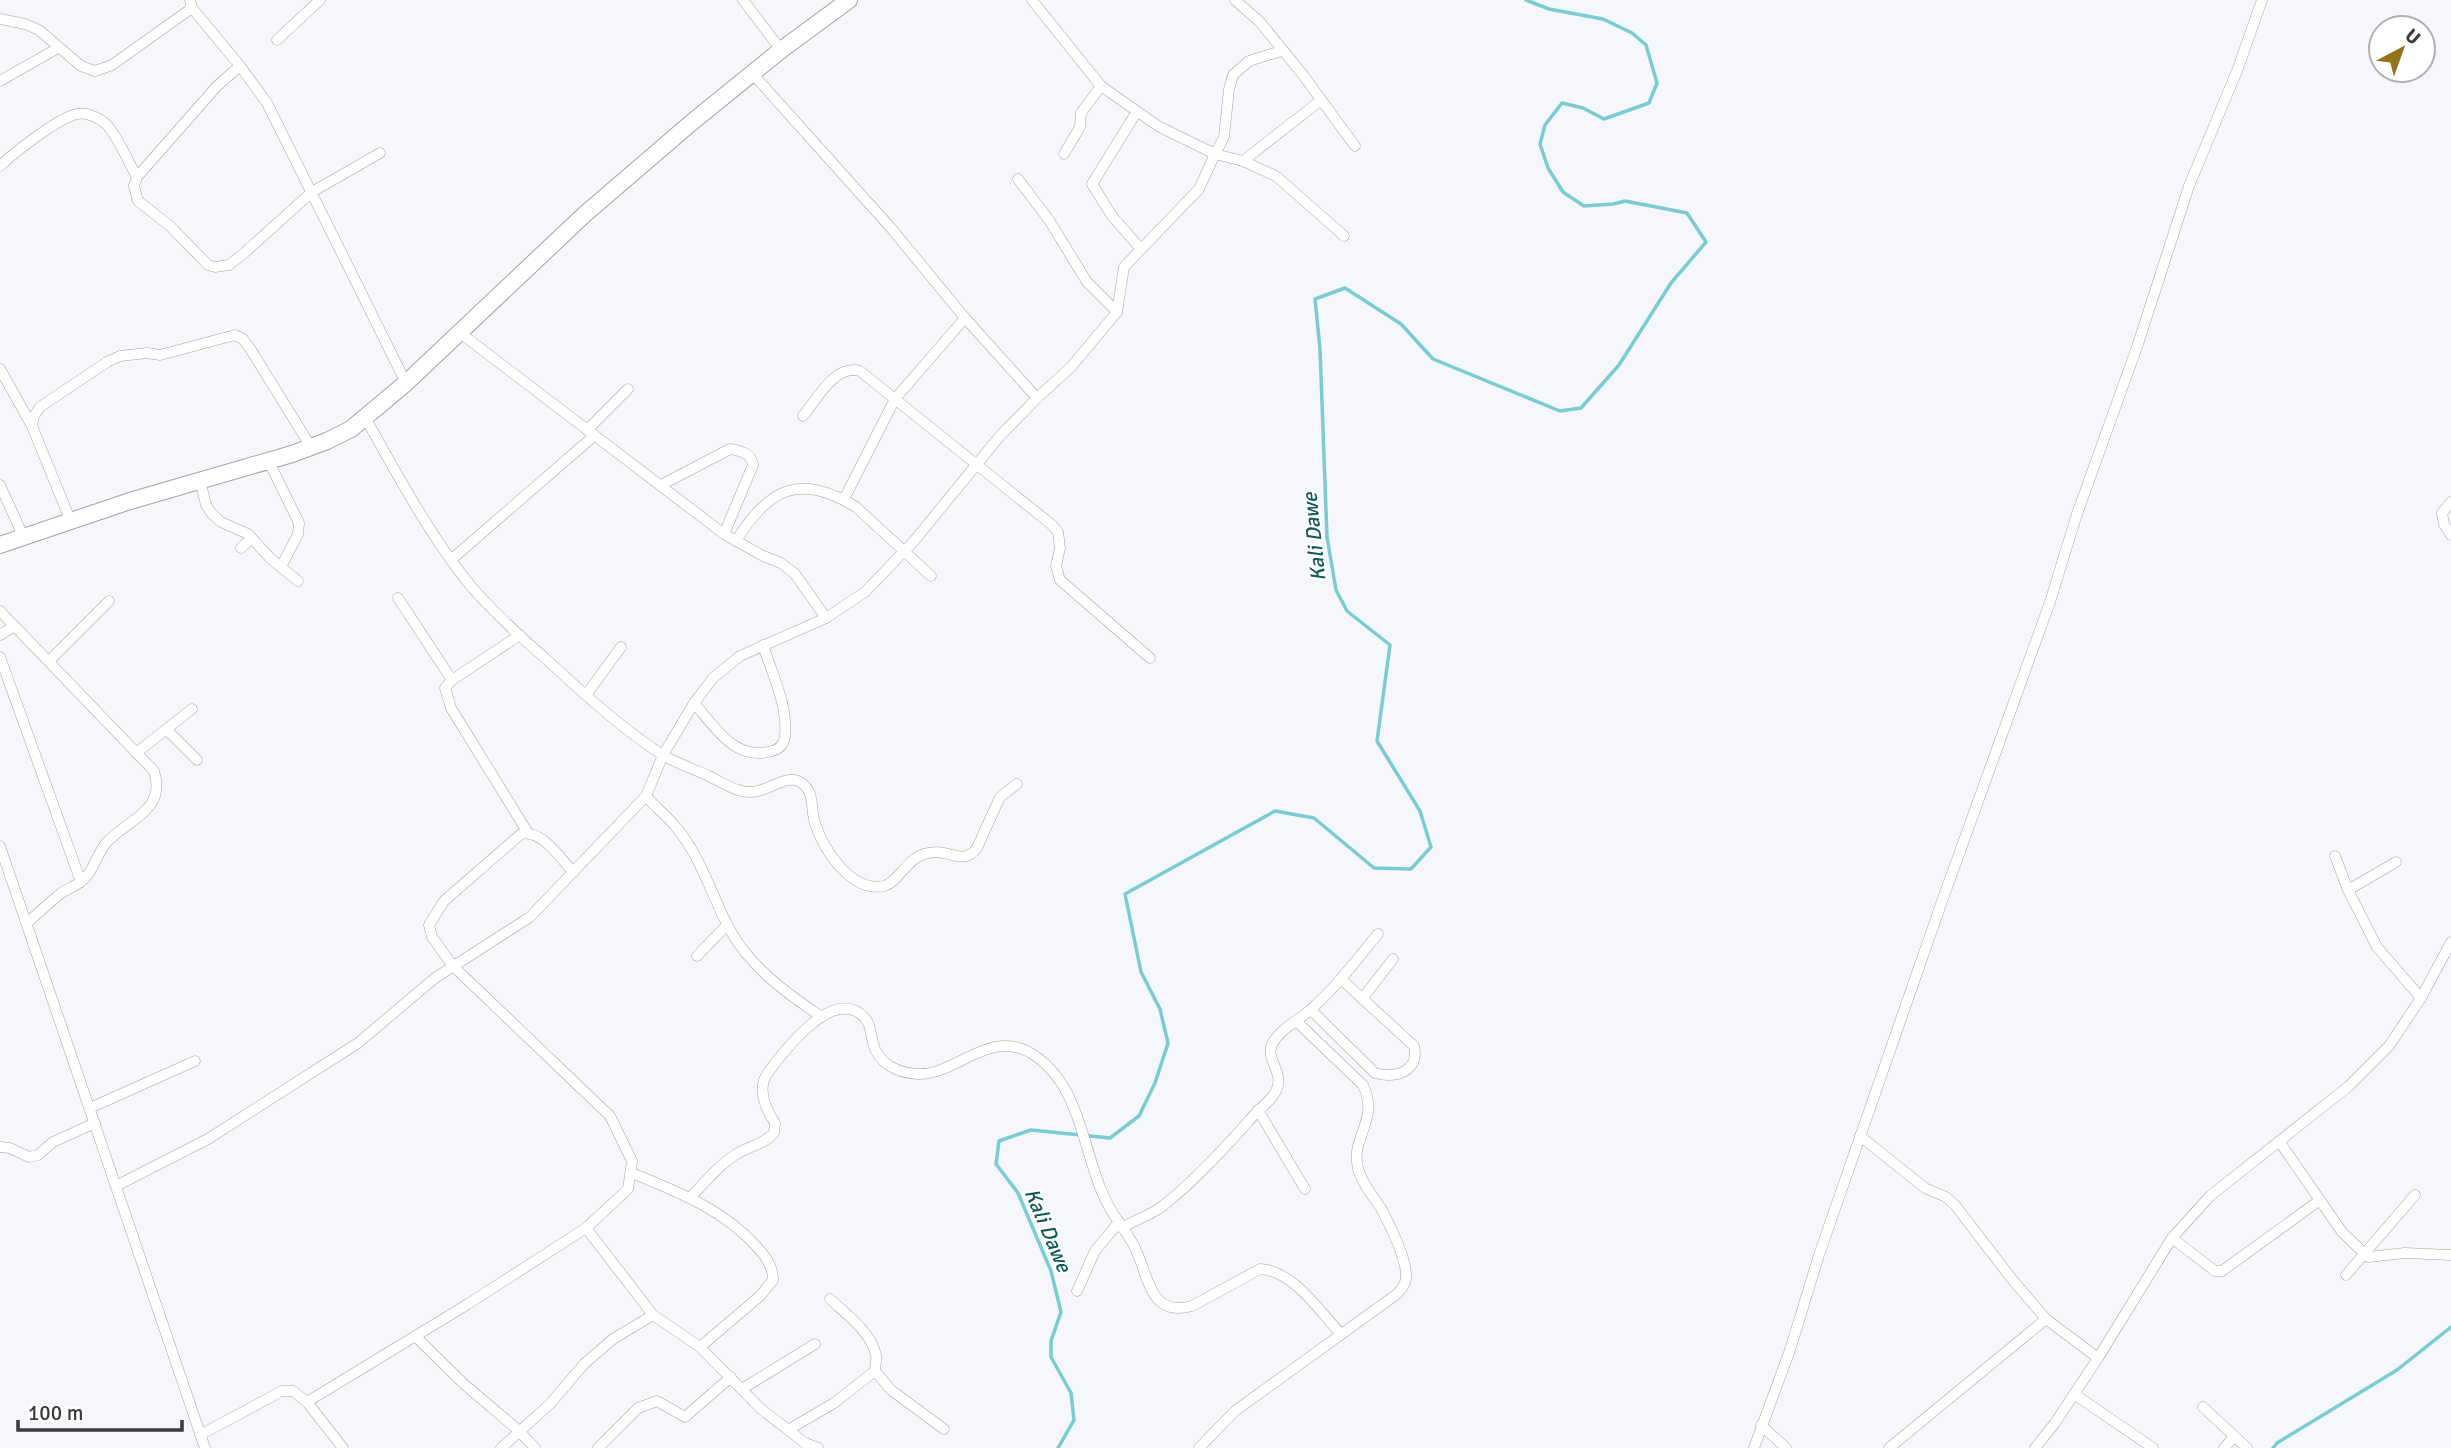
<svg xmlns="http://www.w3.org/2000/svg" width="2451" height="1448" font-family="Signika,sans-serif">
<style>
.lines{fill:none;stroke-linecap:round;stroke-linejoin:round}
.stream{stroke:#7accd2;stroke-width:3.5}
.minor-casing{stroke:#a1a2a8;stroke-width:11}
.primary-casing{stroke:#a1a2a8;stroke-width:18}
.minor{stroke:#fff;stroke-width:10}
.primary{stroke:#fff;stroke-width:16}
.labels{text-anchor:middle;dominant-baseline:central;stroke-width:5;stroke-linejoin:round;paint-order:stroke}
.water-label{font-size:21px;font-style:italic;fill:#12595d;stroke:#fff}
</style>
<rect width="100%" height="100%" fill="#f6f7fd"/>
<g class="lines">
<!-- stream -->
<g class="stream">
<polyline points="1058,1448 1074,1420 1071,1393 1051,1357 1051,1341 1061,1312 1051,1271 1018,1193 996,1164 999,1141 1031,1130 1110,1138 1139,1116 1155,1083 1168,1043 1160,1009 1141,972 1125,894 1275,811 1314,818 1374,868 1411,869 1431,847 1420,811 1377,741 1390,645 1347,611 1336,590 1327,537 1320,349 1315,299 1345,288 1401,324 1433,359 1560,411 1581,408 1619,365 1671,283 1706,242 1687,213 1625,201 1613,204 1584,206 1563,192 1548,168 1540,144 1545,125 1562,103 1583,108 1604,119 1649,103 1657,83 1646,45 1632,33 1603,19 1549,9 1526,0"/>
<polyline points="2273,1448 2277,1443 2397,1370 2451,1327"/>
</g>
<defs>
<g id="minor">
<polyline points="190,0 192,8 240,66 267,103 406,383"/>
<polyline points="743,0 781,50"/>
<polyline points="1235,0 1260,22 1303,75 1355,146"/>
<polyline points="0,19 25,24 39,30 81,66 95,71 112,65 192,8"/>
<polyline points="277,40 320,0"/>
<polyline points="1281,51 1249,61 1233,75 1229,89 1224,137 1215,154 1243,161 1276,176 1344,236"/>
<polyline points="240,66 217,86 137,177 134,186 138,201 170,226 208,265 215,267 229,265 243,254 312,192 380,153"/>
<polyline points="752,73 891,228 965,318 1037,398"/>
<polyline points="0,81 58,48"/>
<polyline points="1136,113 1092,184 1112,216 1140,248"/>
<polyline points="1064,154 1080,127 1081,113 1101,86"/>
<polyline points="1243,161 1320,101"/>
<path d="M0,166c15,-14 58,-48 77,-52 10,-2 23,4 30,11 13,15 20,35 30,52"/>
<polyline points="1018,179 1049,220 1087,282 1117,312"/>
<polyline points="459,332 724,534 763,556 781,563 795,574 826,618"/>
<polyline points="0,369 32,426"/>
<path d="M803,416c14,-17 32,-52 57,-45l192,154 6,7 2,16 -4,18 4,14 90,78"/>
<path d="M366,419c30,54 65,118 104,166 23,27 50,51 76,74 37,34 74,68 115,95 15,9 32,15 48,22 10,5 19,11 29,14 25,9 44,-16 60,-9 18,8 12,28 17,42 8,27 37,70 69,63 13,-3 23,-27 40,-32 24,-8 38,14 53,-6l23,-51 17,-13"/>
<polyline points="588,429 628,389"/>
<polyline points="268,460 299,523 298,534 281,567"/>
<polyline points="200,480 206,505 212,514 221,522 248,534 271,559 298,581"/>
<polyline points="0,485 24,538"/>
<path d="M661,485l69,-36c11,2 21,4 23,16l-29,69"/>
<polyline points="844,499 895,399 965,318"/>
<polyline points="2451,502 2442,513 2444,524 2451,535"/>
<polyline points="71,522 32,426 34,416 40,407 107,362 120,356 147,353 160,355 235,335 243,339 251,350 311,447"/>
<path d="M736,541c32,-52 63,-69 120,-34l75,69"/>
<polyline points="241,548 252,538"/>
<polyline points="452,559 595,435"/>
<polyline points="398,598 452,680 445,688 451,708 528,833"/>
<path d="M0,611l154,160c13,40 -27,49 -47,71 -10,11 -13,28 -23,37 -7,7 -16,9 -24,15 -11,9 -22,19 -33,29"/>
<polyline points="0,635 14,626"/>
<polyline points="0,657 81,882"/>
<polyline points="49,661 109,601"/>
<polyline points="452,680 520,635"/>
<polyline points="586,695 621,647"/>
<path d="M694,703c21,24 41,59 78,48 8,-2 12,-7 13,-15 3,-30 -13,-63 -22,-91"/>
<polyline points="167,730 197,760"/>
<polyline points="136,753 192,709"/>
<path d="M646,796c9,11 21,20 30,31 25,30 35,67 53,101 20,38 58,66 93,89"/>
<polyline points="0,846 205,1448"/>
<polyline points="2335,856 2348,890 2377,947 2421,998"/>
<polyline points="2348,890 2396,862"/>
<polyline points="697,956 727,925"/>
<polyline points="1362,999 1393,959"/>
<path d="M1311,1010l64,63c21,6 45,-2 39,-27l-73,-67"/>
<polyline points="90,1108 195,1061"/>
<polyline points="1258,1110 1305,1189"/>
<polyline points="1860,1136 1925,1188 1946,1197 1955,1205 2011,1278 2046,1319 2098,1358"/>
<polyline points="2279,1141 2342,1232 2368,1257 2405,1253 2451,1255"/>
<polyline points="0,1147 10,1148 29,1157 38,1155 53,1142 95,1123"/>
<path d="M632,1173c46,19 91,36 125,74 9,10 16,19 16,33l-13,16 -60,51"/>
<polyline points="116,1186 208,1139 358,1043 435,978 530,917 646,796 663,755 694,703 713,678 740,656 826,618 865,592 914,541 999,437 1037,398 1071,367 1117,312 1124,267 1199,189 1215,154 1158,126 1101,86 1032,0"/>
<path d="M691,1197c14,-15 27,-31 44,-42 14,-9 28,-10 39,-22l1,-10c-9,-13 -18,-34 -8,-49 17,-23 67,-90 98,-56 6,7 6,17 8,25 5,21 25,30 45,31 38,1 70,-44 111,-22 61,35 51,120 90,170"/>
<polyline points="586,1228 653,1315 700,1347 761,1409 805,1443 818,1448"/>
<path d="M1122,1228c14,-9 30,-13 42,-23 34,-27 62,-59 91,-91 7,-8 17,-14 21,-23 10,-19 -14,-33 -2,-50 8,-13 25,-21 36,-31 26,-22 46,-50 68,-76"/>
<polyline points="2172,1238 2215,1271 2222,1271 2320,1200"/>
<polyline points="2346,1275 2415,1195"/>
<path d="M1077,1291l18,-40 24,-29c5,8 11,16 15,24 15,28 14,72 58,60l68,-37c33,1 60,43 81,65"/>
<path d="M830,1299c16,15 41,33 46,56 1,4 -1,11 -1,16l16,19 53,39"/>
<polyline points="415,1336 465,1385 517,1429 535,1448"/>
<polyline points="742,1389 815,1344"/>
<polyline points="2074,1394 2153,1448"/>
<polyline points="307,1402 343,1448"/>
<polyline points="2203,1407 2247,1448"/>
<polyline points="1761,1425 1786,1448"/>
<polyline points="788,1430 834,1403 875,1371"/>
<path d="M200,1435l82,-44h11l14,11 161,-98 118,-76 42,-39 4,-28 -22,-45 -157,-150 -21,-29 -3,-12 15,-24 77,-67c21,-5 40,25 52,38"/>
<polyline points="501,1448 550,1404 584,1364 613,1339 653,1315"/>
<polyline points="598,1448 638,1408 657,1401 685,1417 731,1377"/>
<path d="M1199,1448l36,-37 162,-117c5,-5 10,-11 9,-19 0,-17 -16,-50 -24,-65 -8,-13 -21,-27 -24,-42 -8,-31 22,-47 5,-83l-67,-64"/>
<polyline points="1754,1448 1790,1350 1819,1255 1941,904 2050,602 2077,514 2137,347 2189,186 2237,71 2262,0"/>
<polyline points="1889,1448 2046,1319"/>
<polyline points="2035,1448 2055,1423 2098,1358 2172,1238 2210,1196 2349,1086 2389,1046 2421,998 2451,942"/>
<polyline points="2224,1448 2234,1437"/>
</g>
<polyline id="primary" points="0,545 130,501 292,454 327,441 351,429 406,383 585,214 691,123 781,50 849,0"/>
</defs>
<!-- minor casing -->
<use href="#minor" class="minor-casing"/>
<!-- primary casing -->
<use href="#primary" class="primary-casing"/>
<!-- minor -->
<use href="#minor" class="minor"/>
<!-- primary -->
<use href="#primary" class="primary"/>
</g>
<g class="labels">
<!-- water labels -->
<g class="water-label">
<text transform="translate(1314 537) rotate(-96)">Kali Dawe</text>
<text transform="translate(1048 1230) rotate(67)">Kali Dawe</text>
</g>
</g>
<!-- north arrow -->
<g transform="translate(2402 49) rotate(41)"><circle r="33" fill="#ffffff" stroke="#b0b1b1" stroke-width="2"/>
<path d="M0-5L12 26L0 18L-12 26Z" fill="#94731a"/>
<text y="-10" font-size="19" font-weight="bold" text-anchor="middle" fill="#3a3b3d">U</text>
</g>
<!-- scale -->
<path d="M18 1420v10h164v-10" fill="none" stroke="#3a3b3d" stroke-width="3.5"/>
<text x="28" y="1420" font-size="21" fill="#3a3b3d" stroke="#ffffff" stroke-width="5" paint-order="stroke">100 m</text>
</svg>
